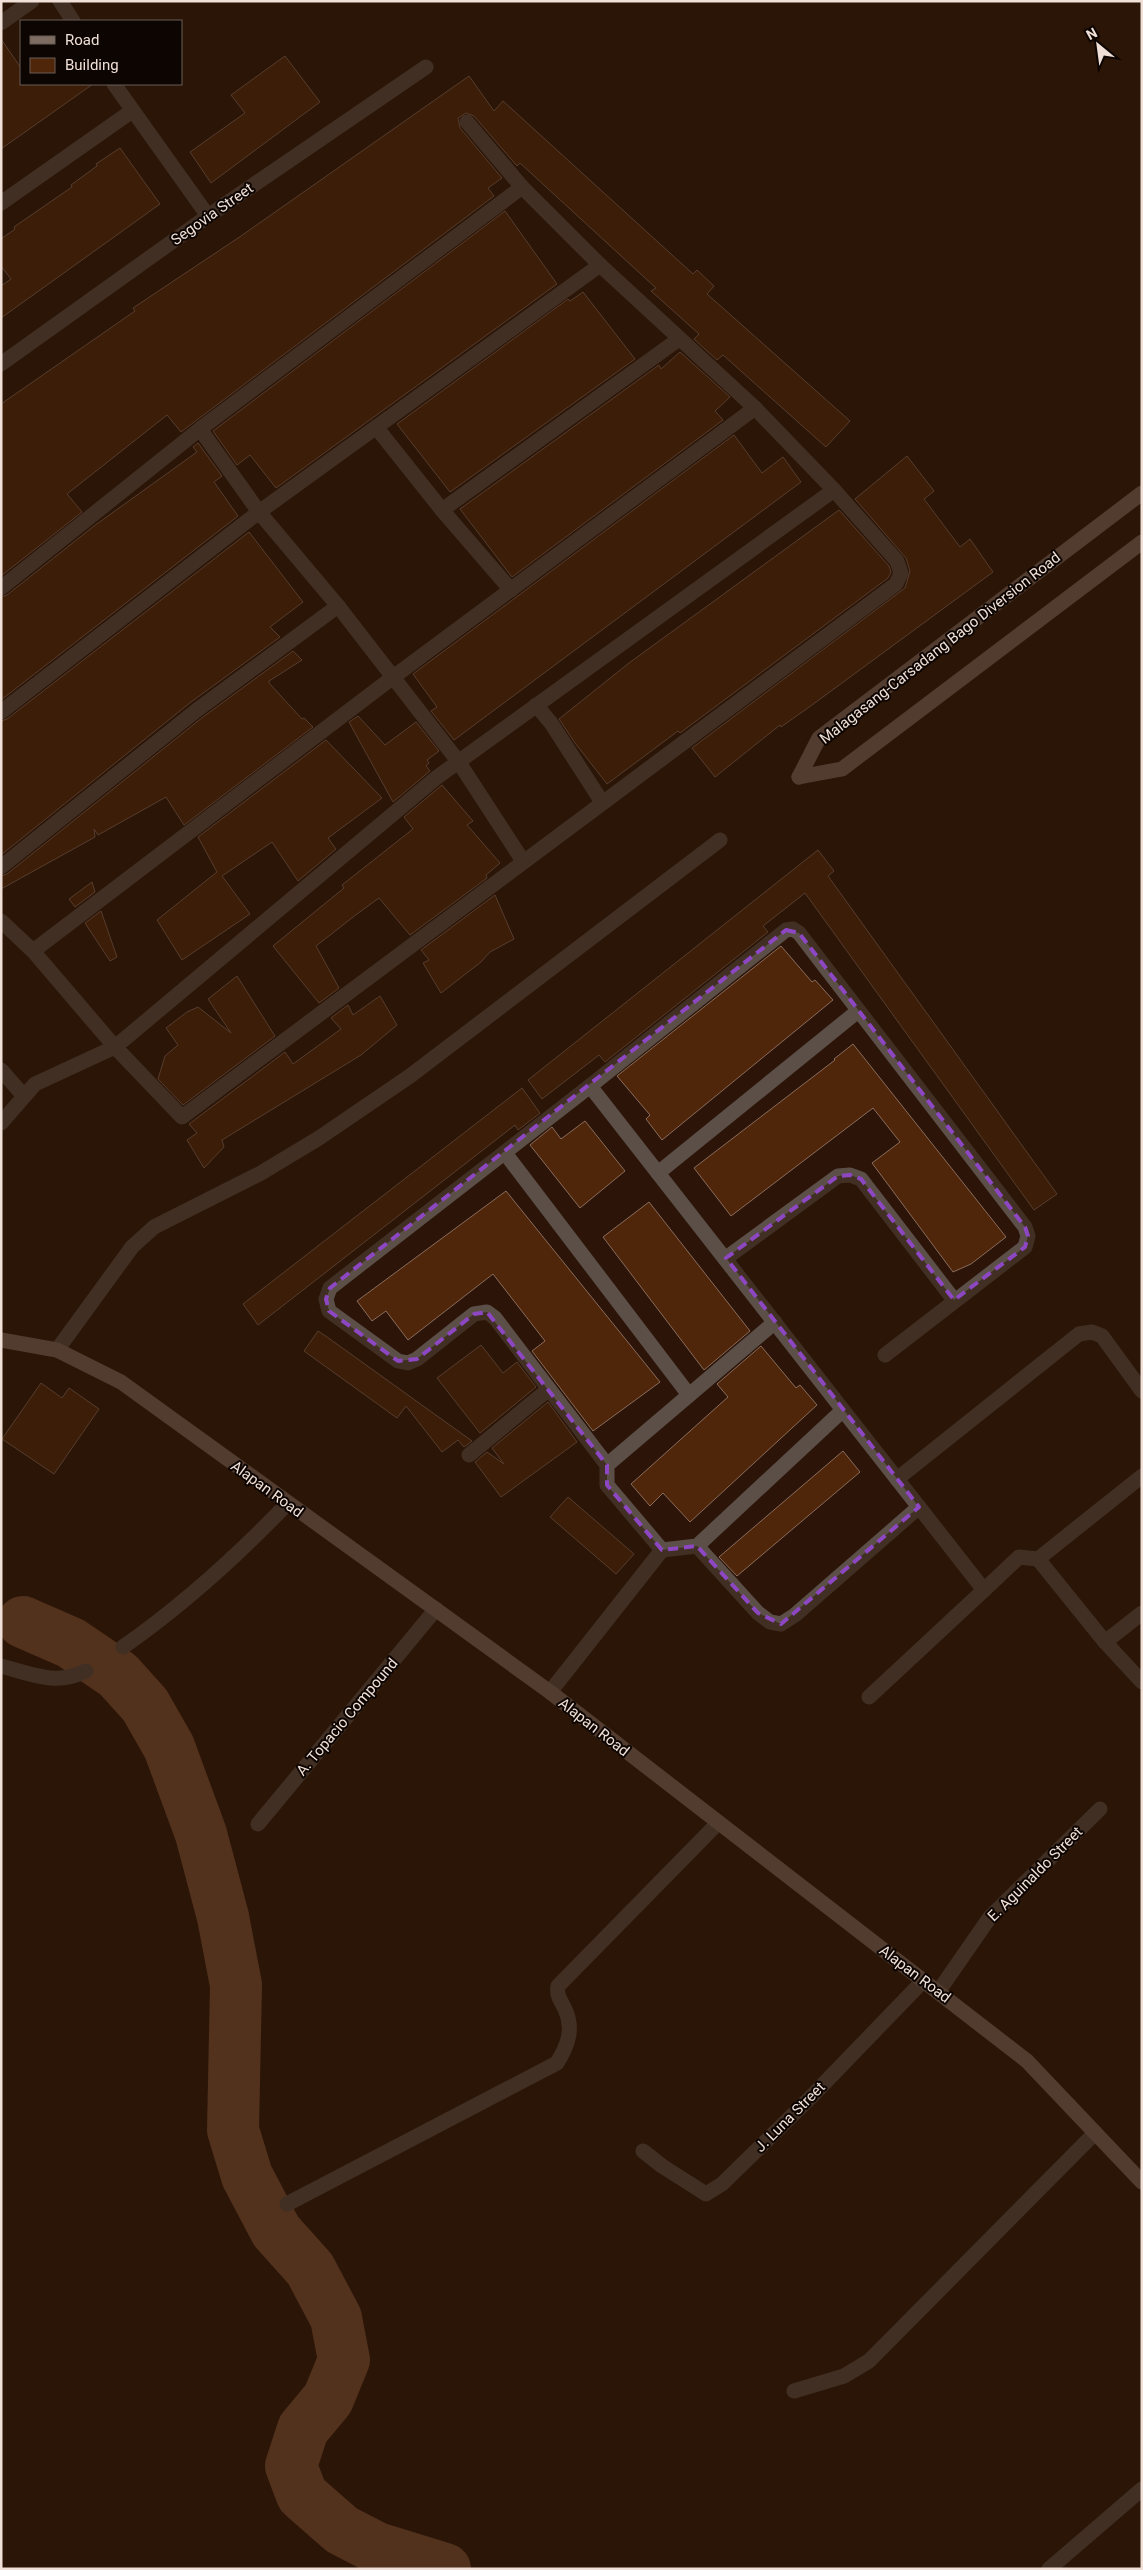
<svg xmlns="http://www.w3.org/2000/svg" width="1143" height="2570" font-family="Roboto,sans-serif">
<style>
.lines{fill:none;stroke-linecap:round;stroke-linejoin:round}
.river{stroke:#815338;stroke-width:52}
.building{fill:#50260a;stroke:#896c5d}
.street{stroke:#5b4f48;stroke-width:15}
.secondary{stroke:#7f6c61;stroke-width:15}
.marked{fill:none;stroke:#8d47c3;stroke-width:4;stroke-dasharray:10 6;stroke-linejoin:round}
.labels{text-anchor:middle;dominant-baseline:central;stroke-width:4;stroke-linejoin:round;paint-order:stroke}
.street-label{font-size:15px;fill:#f0e0d7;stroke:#0d0502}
</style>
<rect width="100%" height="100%" fill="#2c1508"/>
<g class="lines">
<!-- river -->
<polyline class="river" points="23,1622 71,1643 118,1675 145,1705 169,1747 201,1834 223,1917 236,1985 233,2130 247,2176 276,2231 310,2269 336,2318 344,2360 328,2399 303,2429 291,2466 302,2495 342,2530 377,2548 445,2569"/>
</g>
<!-- building -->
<g class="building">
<polygon points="1,39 21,68 21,84 93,84 1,149"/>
<polygon points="285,56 320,102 211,183 190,152 245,113 231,95"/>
<polygon points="469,76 494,111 503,101 693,274 697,270 714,286 707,294 850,421 826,447 723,355 717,360 694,339 699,334 651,291 656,288 520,163 517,166 474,116 466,113 458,118 460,128 502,178 488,188 494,196 181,432 167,415 67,494 82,512 1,576 1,404 135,311 133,308 241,236"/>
<polygon points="120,148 160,204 1,318 1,286 11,279 1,266 1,239 15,229 14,227 72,187 71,185 97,166 96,164"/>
<polygon points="505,211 557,284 276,488 250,455 237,465 213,431"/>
<polygon points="583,292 635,359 450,492 397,424 568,299 570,301"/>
<polygon points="680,352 730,397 715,411 723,420 512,577 460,509 659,365 661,369"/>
<polygon points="734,435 762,473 783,457 801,482 454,740 431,711 437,707 413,674"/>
<polygon points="198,443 222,476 214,482 238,516 1,700 1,597 7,595 94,526 197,452 193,447"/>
<polygon points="907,456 934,491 924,499 960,547 970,539 993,572 812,705 781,727 780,725 715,777 692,748 905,588 910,571 906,558 855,499"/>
<polygon points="839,510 889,566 891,572 888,578 680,733 678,731 607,784 575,743 559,719 629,663"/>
<polygon points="249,532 303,602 270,627 280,637 191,702 1,855 1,721 7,719"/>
<polygon points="293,651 302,660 269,681 269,683 302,719 304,718 313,727 184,825 166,797 98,835 94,829 95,837 1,889 1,876 7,874 203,717"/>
<polygon points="358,716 385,745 416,722 439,751 427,760 429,763 426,766 430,771 393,802 349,722"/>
<polygon points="326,740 382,798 328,838 336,849 298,881 272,842 222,876 250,914 182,960 157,920 217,872 198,837"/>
<polygon points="442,785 473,821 467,825 500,863 486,875 487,878 410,935 379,898 357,914 316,946 339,988 319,1003 273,946 344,888 342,885 413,829 404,817"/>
<polygon points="818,850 834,871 828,876 1057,1194 1034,1210 805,893 763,926 768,932 605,1062 599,1055 542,1099 528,1080"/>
<polygon points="92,882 95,892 75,907 69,899"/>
<polygon points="495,895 514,939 490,952 481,962 441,993 423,963 429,960 421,950"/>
<polygon points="101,911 117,957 110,961 85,923"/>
<polygon points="781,946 812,982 815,980 833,1000 662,1140 646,1119 650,1115 617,1076"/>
<polygon points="237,976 275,1036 183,1105 158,1079 165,1056 178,1045 166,1028 187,1012 198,1007 231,1033 208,999"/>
<polygon points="380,996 397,1025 361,1055 222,1140 224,1147 204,1168 187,1140 197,1133 189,1124 285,1052 293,1064 341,1029 331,1018 348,1005 353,1015"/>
<polygon points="853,1044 1006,1237 971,1264 953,1272 872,1163 900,1142 873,1108 731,1216 694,1168 835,1060 834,1059"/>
<polygon points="522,1088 540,1113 518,1130 515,1125 258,1325 243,1304"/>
<polygon points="585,1121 625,1171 580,1208 530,1145 552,1127 561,1139"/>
<polygon points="506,1191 660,1382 593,1431 532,1351 545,1341 493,1274 408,1340 386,1311 372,1321 357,1301"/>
<polygon points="649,1202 750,1331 704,1370 603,1237"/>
<polygon points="318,1331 327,1337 472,1441 464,1447 458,1440 442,1452 406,1406 397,1418 304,1351"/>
<polygon points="481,1345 503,1373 517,1362 536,1387 480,1433 437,1378"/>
<polygon points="761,1346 796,1388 800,1385 817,1405 690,1522 663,1493 650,1506 631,1484 728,1397 717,1384"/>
<polygon points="41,1383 62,1398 69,1388 99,1409 54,1474 2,1439"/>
<polygon points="548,1402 577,1442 501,1497 475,1462 487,1452 504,1464 492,1448"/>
<polygon points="843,1451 860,1472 737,1576 719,1557"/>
<polygon points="568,1497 634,1554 616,1574 550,1517"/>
</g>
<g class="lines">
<!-- street -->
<g class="street">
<polyline points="60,1 73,21"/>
<polyline points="1,23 32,1"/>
<polyline points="114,84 208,216"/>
<polyline points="1,203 132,111"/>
<polyline points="1,364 208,216 426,67"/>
<polyline points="376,427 442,510 511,590"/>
<polyline points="200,429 259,512 338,606 458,761 523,861"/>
<polyline points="442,510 679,339"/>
<polyline points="1,588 200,429 522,187"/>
<polyline points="536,705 551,723 602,802"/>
<polyline points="1,712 259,512 600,265"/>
<polyline points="1,867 197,710 338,606"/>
<polyline points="1,921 33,951 115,1047 182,1117 896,584 901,573 897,561 834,490 755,408 600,265 522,187 467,122"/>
<polyline points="33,951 392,678 755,408"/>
<polyline points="1,1070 23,1095"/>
<polyline points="1,1123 35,1084 115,1047 436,778 834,490"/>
<polyline points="505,1153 689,1395"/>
<polyline points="658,1173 858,1011"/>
<polyline points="726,1258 838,1176 850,1175 861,1179 954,1300"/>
<polyline points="57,1350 132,1247 154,1227 261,1173 319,1138 410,1076 720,840"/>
<polyline points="843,1410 984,1590 1019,1557 1038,1559 1142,1476"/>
<polyline points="469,1455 549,1389"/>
<polyline points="607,1465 775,1322"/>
<polyline points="897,1479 1079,1334 1092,1332 1102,1336 1142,1391"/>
<polyline points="697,1546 758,1613 770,1622 781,1624 795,1615 919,1507"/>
<polyline points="662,1550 607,1485 607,1465 495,1318 487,1312 474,1314 417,1359 408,1363 398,1361 329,1311 326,1299 330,1288 590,1086 786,930 793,929 799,933 1025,1227 1028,1236 1025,1247 885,1355"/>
<polyline points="1038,1559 1105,1642 1142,1613"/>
<polyline points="1105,1642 1142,1682"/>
<path d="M123,1647c60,-42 113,-90 164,-143"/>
<path d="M1,1666c30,8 55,20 85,5"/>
<polyline points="550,1692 662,1550 697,1546 843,1410 590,1086"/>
<polyline points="869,1697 984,1590"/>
<polyline points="258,1824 436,1609"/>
<polyline points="938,1992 990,1917 1100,1809"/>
<polyline points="643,2151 662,2166 706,2194 722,2184 811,2097 923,1981"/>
<path d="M287,2204l270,-141c11,-18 17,-34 8,-54 -4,-8 -9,-14 -7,-23l160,-163"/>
<polyline points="794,2391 844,2376 869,2361 1095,2133"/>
<polyline points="1049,2569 1142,2489"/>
</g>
<!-- secondary -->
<g class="secondary">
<polyline points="799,777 819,738 1142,493"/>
<polyline points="799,777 842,769 1142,542"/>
<polyline points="1,1340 57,1350 121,1382 550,1692 1027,2061 1142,2182"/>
</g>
</g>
<!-- marked area -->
<path d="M0 0H1143V2570H0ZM786,930l13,3 226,294 3,9 -3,11 -71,53 -93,-121 -11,-4 -12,1 -112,82 193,249 -138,117 -23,-11 -61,-67 -35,4 -55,-65v-20l-120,-153 -13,2 -57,45 -19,2 -69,-50 -3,-12 4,-11z" fill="#2c1508" fill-opacity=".55" fill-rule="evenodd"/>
<path class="marked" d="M786,930l13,3 226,294 3,9 -3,11 -71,53 -93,-121 -11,-4 -12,1 -112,82 193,249 -138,117 -23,-11 -61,-67 -35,4 -55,-65v-20l-120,-153 -13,2 -57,45 -19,2 -69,-50 -3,-12 4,-11z"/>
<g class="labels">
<!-- street labels -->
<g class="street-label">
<text transform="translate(212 214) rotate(-35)">Segovia Street</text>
<text transform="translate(940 648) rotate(-38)">Malagasang-Carsadang Bago Diversion Road</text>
<text transform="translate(267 1489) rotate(36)">Alapan Road</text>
<text transform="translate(347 1717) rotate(-50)">A. Topacio Compound</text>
<text transform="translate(594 1727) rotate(38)">Alapan Road</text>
<text transform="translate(1035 1874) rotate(-45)">E. Aguinaldo Street</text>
<text transform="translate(915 1974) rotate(37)">Alapan Road</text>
<text transform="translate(790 2117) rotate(-45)">J. Luna Street</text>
</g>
</g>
<!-- border -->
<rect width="1143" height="2570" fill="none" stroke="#f0e0d7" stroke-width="5"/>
<!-- legend -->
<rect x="20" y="20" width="162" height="65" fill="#0d0502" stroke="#685d57"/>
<rect x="30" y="36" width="25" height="8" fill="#7f6c61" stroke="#685d57"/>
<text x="65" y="45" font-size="15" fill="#f0e0d7">Road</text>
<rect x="30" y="58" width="25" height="15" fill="#50260a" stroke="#685d57"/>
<text x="65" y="70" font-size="15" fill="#f0e0d7">Building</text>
<!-- north arrow -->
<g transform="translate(1098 45) rotate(331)" stroke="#0d0502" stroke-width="4" paint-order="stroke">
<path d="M0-4L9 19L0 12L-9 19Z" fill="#f0e0d7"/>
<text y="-8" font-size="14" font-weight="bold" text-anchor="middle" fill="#f0e0d7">N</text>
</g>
</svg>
